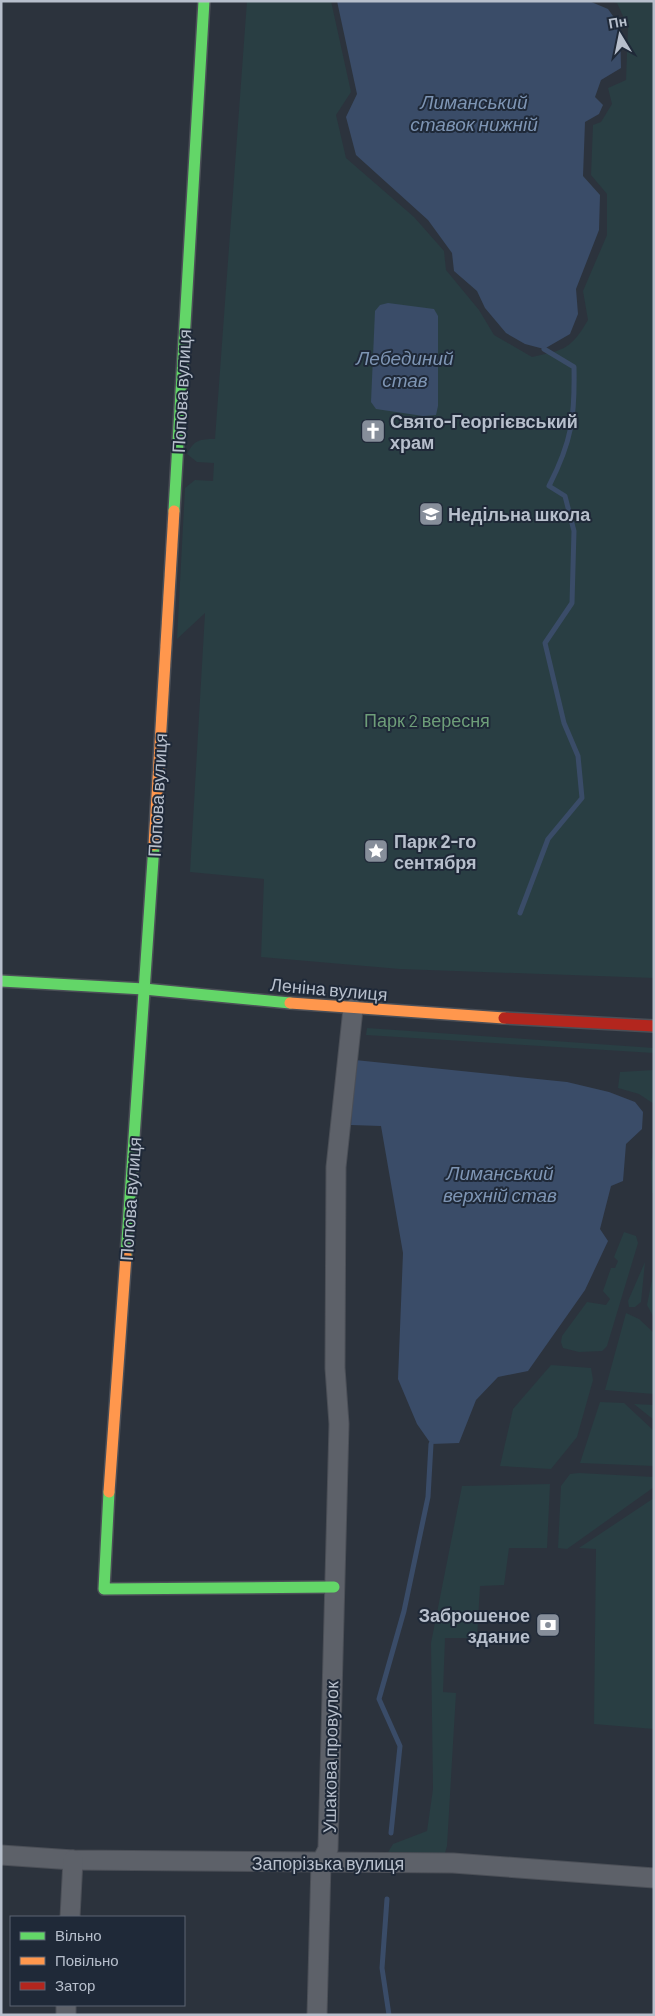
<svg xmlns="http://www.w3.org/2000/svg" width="655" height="2016" font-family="Barlow,sans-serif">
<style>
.green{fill:#293e43}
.water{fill:#3a4c68}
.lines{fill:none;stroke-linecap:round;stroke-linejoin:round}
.stream{stroke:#3a4c68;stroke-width:5}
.street-casing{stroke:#4b4f57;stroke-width:21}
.fast-casing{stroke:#4b4f57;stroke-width:14}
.slow-casing{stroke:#4b4f57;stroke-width:14}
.jam-casing{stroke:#4b4f57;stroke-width:14}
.street{stroke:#5d6169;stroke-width:19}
.fast{stroke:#63d668;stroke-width:11}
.slow{stroke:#ff974d;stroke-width:11}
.jam{stroke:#b3261e;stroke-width:11}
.labels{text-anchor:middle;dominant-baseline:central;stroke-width:4;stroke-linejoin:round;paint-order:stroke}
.street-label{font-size:18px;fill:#b7bfcc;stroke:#1f2938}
.poi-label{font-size:18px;font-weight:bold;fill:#b7bfcc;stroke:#1f2938;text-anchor:start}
.park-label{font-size:18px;fill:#6e9e79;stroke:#1f2938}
.water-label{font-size:19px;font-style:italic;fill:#7e95b4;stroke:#1f2938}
</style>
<rect width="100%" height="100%" fill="#2c333d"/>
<!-- green -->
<g class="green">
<path d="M247,1h84l20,91 -15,23 10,43 68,59 30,34 2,19 33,40 15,25 38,22c33,-7 39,-8 56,-37l-5,-29 24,-56v-41l-16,-19 2,-50 8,-3 11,-18 -4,-16 18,-8 2,-53 -11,-24 -7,-2h44v977l-254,-9 -139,-12 3,-78 -74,-7 15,-259 -28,26 8,-151 10,-8 18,1 1,-18 -17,-1 -10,-8c7,-14 13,-15 28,-15z"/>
<polygon points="367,1028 654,1048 654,1053 366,1035"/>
<polygon points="654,1070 654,1104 639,1094 618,1088 620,1072"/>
<polygon points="654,1148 654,1193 652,1193 651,1162"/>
<polygon points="624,1232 636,1236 638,1243 607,1346 602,1351 579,1352 563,1348 561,1342 562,1336 587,1302 606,1305 610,1299 603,1291 611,1268 615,1268 618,1261 614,1257"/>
<polygon points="645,1262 641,1302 635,1307 629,1307 628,1301"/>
<polygon points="654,1270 654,1318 647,1305"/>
<polygon points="626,1313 639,1319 654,1333 654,1394 605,1390"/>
<polygon points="551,1365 591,1368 593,1380 577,1437 551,1469 500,1466 513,1409"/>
<polygon points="600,1402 624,1403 654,1431 654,1466 580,1463"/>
<polygon points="634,1404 654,1405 654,1420"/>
<polygon points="579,1473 654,1477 654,1487 567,1549 558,1548 561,1486 570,1474"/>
<polygon points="550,1484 547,1548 509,1548 504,1585 480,1586 477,1638 445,1638 443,1692 456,1693 447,1846 445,1853 438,1855 387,1854 393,1844 427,1831 433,1789 431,1643 462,1486"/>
<polygon points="654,1498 654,1729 594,1724 596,1549 579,1548"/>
</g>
<!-- water -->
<g class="water">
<polygon points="337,1 589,1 608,9 620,26 621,68 601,80 595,97 603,105 599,114 585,122 583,176 600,195 599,230 576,289 578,314 570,334 544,349 525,344 506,333 485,308 477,291 454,271 452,253 428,220 356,155 346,117 357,94"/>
<polygon points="388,303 434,309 438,316 438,406 436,415 423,416 376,409 371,402 375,311 380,305"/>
<polygon points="355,1060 567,1082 609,1092 635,1102 643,1112 642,1129 626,1144 623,1181 611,1186 600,1229 608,1241 585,1290 528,1371 498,1377 476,1400 459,1443 431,1444 417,1424 398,1379 403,1253 381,1126 351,1125"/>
</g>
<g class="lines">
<!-- stream -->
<g class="stream">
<path d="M520,913l28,-74 34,-41 -4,-42 -14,-33 -19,-80 27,-40 2,-72 -9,-35 -16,-10c23,-45 26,-69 25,-119l-30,-18"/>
<polyline points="391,1833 400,1746 379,1699 404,1611 428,1497 431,1444"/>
<polyline points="387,1899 382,1968 389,2015"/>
</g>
<defs>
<g id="street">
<polyline points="1,1855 73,1860 453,1863 654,1878"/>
<polyline points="70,1917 73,1860"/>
<polyline points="66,2015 66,2005"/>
<polyline points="317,2015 321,1863 328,1849 339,1424 335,1368 336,1167 353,1009"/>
</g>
<g id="fast">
<polyline points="174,511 204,1"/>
<polyline points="1,981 144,989 290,1003"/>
<polyline points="126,1255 154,845"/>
<polyline points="109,1492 104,1589 334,1587"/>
</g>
<g id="slow">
<polyline points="154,845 174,511"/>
<polyline points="290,1003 504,1018"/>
<polyline points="109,1492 126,1255"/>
</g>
<polyline id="jam" points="504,1018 654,1026"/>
</defs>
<!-- street casing -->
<use href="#street" class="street-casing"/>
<!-- fast casing -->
<use href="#fast" class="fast-casing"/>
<!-- slow casing -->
<use href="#slow" class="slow-casing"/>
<!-- jam casing -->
<use href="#jam" class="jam-casing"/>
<!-- street -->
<use href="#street" class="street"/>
<!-- fast -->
<use href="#fast" class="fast"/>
<!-- slow -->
<use href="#slow" class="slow"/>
<!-- jam -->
<use href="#jam" class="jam"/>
</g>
<!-- icons -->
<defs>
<symbol id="church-square" viewBox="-11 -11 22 22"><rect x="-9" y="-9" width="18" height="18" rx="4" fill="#868e9a" stroke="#1f2938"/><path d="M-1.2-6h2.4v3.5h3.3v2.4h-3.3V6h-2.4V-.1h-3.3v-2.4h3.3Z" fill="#fff"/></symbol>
<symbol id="school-square" viewBox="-11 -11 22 22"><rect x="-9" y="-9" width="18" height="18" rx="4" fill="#868e9a" stroke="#1f2938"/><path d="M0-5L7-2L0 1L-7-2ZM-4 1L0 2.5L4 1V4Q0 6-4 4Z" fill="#fff"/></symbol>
<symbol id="sight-square" viewBox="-11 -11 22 22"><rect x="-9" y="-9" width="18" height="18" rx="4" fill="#868e9a" stroke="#1f2938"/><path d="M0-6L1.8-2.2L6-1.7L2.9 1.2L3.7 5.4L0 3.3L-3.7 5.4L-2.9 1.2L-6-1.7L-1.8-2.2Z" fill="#fff"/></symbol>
<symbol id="bank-square" viewBox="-11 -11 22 22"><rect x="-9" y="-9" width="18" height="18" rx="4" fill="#868e9a" stroke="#1f2938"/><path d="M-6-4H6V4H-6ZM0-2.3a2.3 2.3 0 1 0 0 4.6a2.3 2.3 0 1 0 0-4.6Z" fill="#fff"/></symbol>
</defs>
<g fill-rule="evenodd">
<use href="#church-square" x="359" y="417" width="28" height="28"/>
<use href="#school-square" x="417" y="500" width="28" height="28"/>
<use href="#sight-square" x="362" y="837" width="28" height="28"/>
<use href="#bank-square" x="534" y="1611" width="28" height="28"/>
</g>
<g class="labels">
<!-- street labels -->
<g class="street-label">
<text transform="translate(181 391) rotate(-87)">Попова вулиця</text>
<text transform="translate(157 795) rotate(-87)">Попова вулиця</text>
<text transform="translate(329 989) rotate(5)">Леніна вулиця</text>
<text transform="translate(130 1199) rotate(-86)">Попова вулиця</text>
<text transform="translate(330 1757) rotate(-89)">Ушакова провулок</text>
<text x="328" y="1863">Запорізька вулиця</text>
</g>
<!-- poi labels -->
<g class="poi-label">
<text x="390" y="421">Свято-Георгієвський<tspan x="390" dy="21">храм</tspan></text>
<text x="448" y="514">Недільна школа</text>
<text x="394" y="841">Парк 2-го<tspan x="394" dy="21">сентября</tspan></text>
<text x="530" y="1615" text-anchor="end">Заброшеное<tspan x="530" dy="21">здание</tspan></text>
</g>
<!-- park labels -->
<g class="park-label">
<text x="427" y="720">Парк 2 вересня</text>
</g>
<!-- water labels -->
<g class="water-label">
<text x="474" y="101">Лиманський<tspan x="474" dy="22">ставок нижній</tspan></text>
<text x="405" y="357">Лебединий<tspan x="405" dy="22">став</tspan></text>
<text x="500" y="1172">Лиманський<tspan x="500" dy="22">верхній став</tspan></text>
</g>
</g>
<!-- border -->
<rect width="655" height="2016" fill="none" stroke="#b7bfcc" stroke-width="5"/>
<!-- legend -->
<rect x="10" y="1916" width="175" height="90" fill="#1f2938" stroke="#5c6573"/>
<rect x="20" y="1932" width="25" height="8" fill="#63d668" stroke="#5c6573"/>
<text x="55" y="1941" font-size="15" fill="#b7bfcc">Вільно</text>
<rect x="20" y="1957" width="25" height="8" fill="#ff974d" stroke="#5c6573"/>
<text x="55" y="1966" font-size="15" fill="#b7bfcc">Повільно</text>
<rect x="20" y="1982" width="25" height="8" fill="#b3261e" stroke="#5c6573"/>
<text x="55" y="1991" font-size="15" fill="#b7bfcc">Затор</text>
<!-- north arrow -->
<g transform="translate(620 35) rotate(350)" stroke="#1f2938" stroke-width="4" paint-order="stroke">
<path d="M0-4L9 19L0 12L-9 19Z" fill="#b7bfcc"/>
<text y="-8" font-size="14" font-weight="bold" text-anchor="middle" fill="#b7bfcc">Пн</text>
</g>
</svg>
